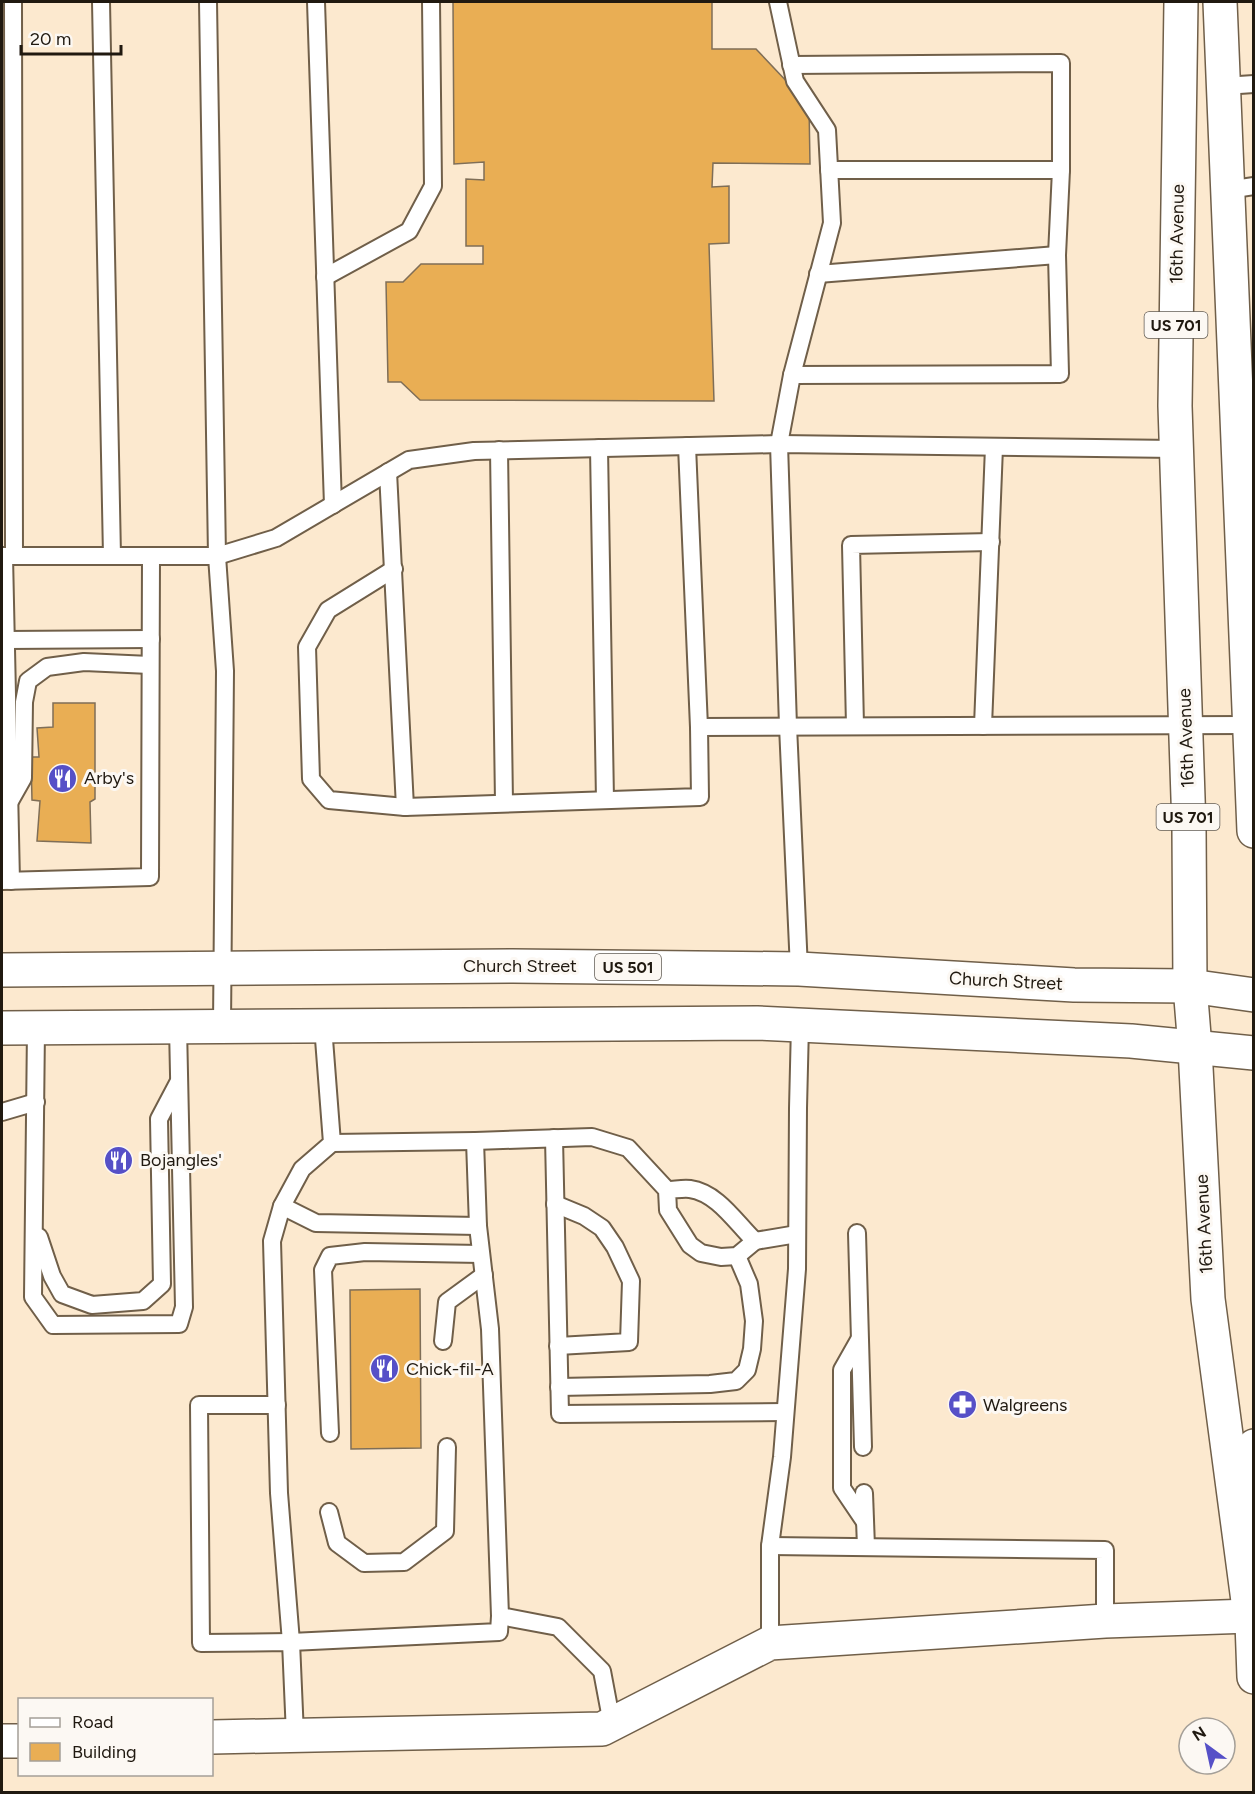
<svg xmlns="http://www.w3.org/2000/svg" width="1255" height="1794" font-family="Figtree,sans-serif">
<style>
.building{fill:#e9ae54;stroke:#7f6e57;stroke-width:1.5}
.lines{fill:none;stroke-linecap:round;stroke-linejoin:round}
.lane-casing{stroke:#705f49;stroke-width:20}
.street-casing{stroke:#705f49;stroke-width:36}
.secondary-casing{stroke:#705f49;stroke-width:36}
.primary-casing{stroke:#705f49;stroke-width:36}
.highway-casing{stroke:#705f49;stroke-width:36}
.lane{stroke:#fff;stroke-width:16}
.street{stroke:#fff;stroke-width:33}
.secondary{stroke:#fff;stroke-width:33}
.primary{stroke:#fff;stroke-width:33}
.highway{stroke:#fff;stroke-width:33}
.labels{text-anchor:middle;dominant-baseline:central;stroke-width:6;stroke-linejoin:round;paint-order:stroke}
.shield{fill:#fcf8f3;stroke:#625c54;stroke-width:1.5}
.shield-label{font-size:16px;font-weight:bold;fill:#201910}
.street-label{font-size:18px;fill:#201910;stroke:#fcf8f3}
.poi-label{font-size:18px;fill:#201910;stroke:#fcf8f3;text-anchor:start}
</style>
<rect width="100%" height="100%" fill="#fce9cf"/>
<!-- building -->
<g class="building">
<polygon points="453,2 712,2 712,49 756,49 809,105 810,164 713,163 712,187 729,186 729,243 709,244 714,401 420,400 401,382 388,382 386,282 403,282 421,264 483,264 483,246 466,246 466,179 484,180 484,162 454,164"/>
<polygon points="53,703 95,703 95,799 90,802 91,843 37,841 40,801 32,800 31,757 39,757 37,728 53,727"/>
<polygon points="420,1289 421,1448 351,1449 350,1290"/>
</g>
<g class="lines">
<defs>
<g id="lane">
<polyline points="13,2 14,556"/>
<polyline points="101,2 112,556"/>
<polyline points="208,2 217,556 225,671 222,1026"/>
<polyline points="316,2 333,505"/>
<polyline points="778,2 795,81 827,130 832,223 792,375 779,444 788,726 799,969"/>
<polyline points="791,65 1061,63 1061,170 1057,255 1060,374 792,375"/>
<polyline points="1224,86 1254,84"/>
<polyline points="829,170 1061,170"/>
<polyline points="1228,190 1254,186"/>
<polyline points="818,274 1057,255"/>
<polyline points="325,277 409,231 433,186 431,2"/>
<polyline points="687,446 699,727"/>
<polyline points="599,448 605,800"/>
<polyline points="499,450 504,803"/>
<polyline points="388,472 405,807 700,797 699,727 1249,725"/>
<polyline points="2,556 217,556 276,538 409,460 474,451 779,444 1176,449"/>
<polyline points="4,556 11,881"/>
<polyline points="394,569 328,610 307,647 311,779 329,800 405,807"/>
<polyline points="6,640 151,639"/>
<polyline points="855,726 851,545 991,542"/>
<polyline points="983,726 994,447"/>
<polyline points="10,801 23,778 24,702 28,681 47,667 84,662 150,665"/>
<polyline points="2,881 150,877 151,556"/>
<polyline points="323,1026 332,1143 302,1169 282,1206 272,1241 279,1493 291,1642 499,1632 500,1616 490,1329 478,1226 475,1141"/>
<polyline points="36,1028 33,1297 53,1325 179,1324 184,1307 178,1027"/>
<polyline points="2,1112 36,1102"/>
<polyline points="554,1138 560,1414 785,1412"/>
<path d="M332,1143l143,-2 117,-4 36,11 39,42 1,20 22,35 11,8 20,4 16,-1 18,-15c-19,-18 -37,-48 -65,-52 -7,-1 -16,1 -23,1"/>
<polyline points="555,1204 584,1216 602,1228 615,1247 631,1281 629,1342 558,1346"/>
<polyline points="282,1206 316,1223 478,1226"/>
<polyline points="857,1233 863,1447"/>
<polyline points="39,1237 52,1276 62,1294 92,1305 143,1301 162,1284 159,1119 178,1083"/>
<polyline points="755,1241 797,1234"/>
<polyline points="859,1340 842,1370 842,1488 865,1522"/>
<polyline points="443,1341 447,1302 484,1275"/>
<polyline points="559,1387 710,1384 736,1381 747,1370 752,1349 754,1321 749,1284 737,1256"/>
<polyline points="277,1405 199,1405 201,1643 291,1642 295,1735"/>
<polyline points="330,1433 323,1270 330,1256 365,1252 481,1254"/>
<polyline points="864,1493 866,1547"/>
<polyline points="329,1512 337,1543 364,1563 404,1562 445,1531 447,1447"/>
<polyline points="770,1546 1105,1550 1105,1621"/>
<polyline points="500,1616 558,1627 602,1671 612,1724"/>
<polyline points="770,1643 770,1546 782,1457 797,1269 798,1108 800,1025"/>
</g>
<g id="street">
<polyline points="212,1737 602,1729 770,1643 1105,1621 1250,1616"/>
<polyline points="2,1741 20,1741"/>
</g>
<g id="secondary">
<polyline points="1195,1048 1208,1299 1250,1616"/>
<polyline points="1252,1507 1254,1446"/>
<polyline points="1251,1595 1254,1677"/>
</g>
<g id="primary">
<polyline points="1181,2 1175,406 1189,828 1190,986 1195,1048"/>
<polyline points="1220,2 1254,831"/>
</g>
<g id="highway">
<polyline points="2,970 513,966 799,969 1074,985 1190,986 1254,995"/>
<polyline points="2,1028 757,1023 1131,1041 1254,1053"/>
</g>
</defs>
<!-- lane casing -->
<use href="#lane" class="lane-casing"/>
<!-- street casing -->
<use href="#street" class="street-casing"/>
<!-- secondary casing -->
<use href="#secondary" class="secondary-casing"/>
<!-- primary casing -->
<use href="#primary" class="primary-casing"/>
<!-- highway casing -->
<use href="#highway" class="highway-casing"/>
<!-- lane -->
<use href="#lane" class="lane"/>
<!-- street -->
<use href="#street" class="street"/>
<!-- secondary -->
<use href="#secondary" class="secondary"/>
<!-- primary -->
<use href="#primary" class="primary"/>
<!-- highway -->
<use href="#highway" class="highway"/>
</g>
<!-- icons -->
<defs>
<symbol id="restaurant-disc" viewBox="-11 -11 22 22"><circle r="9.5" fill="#5650c7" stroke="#fcf8f3"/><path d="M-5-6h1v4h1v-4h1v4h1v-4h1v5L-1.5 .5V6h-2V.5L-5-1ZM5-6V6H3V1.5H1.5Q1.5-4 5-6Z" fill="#fff"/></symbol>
<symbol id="pharmacy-disc" viewBox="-11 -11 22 22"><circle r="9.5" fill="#5650c7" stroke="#fcf8f3"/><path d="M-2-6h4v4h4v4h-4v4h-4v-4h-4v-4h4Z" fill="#fff"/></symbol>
</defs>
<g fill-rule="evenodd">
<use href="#restaurant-disc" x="46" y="762" width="33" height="33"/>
<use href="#restaurant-disc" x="102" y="1144" width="33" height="33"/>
<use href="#restaurant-disc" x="368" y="1352" width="33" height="33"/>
<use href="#pharmacy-disc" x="946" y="1388" width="33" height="33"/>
</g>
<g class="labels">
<!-- shield labels -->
<g class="shield">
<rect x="1144.5" y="312" width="63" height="26" rx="4.5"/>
<rect x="1156.5" y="804" width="63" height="26" rx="4.5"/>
<rect x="595" y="954" width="66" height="26" rx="4.5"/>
</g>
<g class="shield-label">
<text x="1176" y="325">US 701</text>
<text x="1188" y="817">US 701</text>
<text x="628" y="967">US 501</text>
</g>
<!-- street labels -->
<g class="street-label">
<text transform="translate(1177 234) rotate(-89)">16th Avenue</text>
<text transform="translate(1186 738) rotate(-92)">16th Avenue</text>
<text x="520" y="966">Church Street</text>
<text transform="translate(1006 981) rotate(3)">Church Street</text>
<text transform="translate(1204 1224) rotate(-93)">16th Avenue</text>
</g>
<!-- poi labels -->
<g class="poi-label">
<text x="84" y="778">Arby's</text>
<text x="140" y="1160">Bojangles'</text>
<text x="406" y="1369">Chick-fil-A</text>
<text x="983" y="1405">Walgreens</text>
</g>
</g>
<!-- border -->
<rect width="1255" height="1794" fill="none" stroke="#201910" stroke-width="6"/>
<!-- legend -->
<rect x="18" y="1698" width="195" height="78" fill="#fcf8f3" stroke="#a49f98" stroke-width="1.5"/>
<rect x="30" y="1718" width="30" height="9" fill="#ffffff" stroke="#a49f98" stroke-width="1.5"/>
<text x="72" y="1728" font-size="18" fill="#201910">Road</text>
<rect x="30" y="1743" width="30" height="18" fill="#e9ae54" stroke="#a49f98" stroke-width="1.5"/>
<text x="72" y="1758" font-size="18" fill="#201910">Building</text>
<!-- north arrow -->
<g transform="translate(1207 1746) rotate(327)"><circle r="28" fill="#fcf8f3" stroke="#a49f98" stroke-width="1.5"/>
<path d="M0-4.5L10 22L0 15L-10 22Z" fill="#5650c7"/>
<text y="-9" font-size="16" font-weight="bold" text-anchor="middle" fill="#201910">N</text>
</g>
<!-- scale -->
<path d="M21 45v9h100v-9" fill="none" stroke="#201910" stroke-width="3"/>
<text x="30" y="45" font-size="18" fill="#201910" stroke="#fcf8f3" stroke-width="4.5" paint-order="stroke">20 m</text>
</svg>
